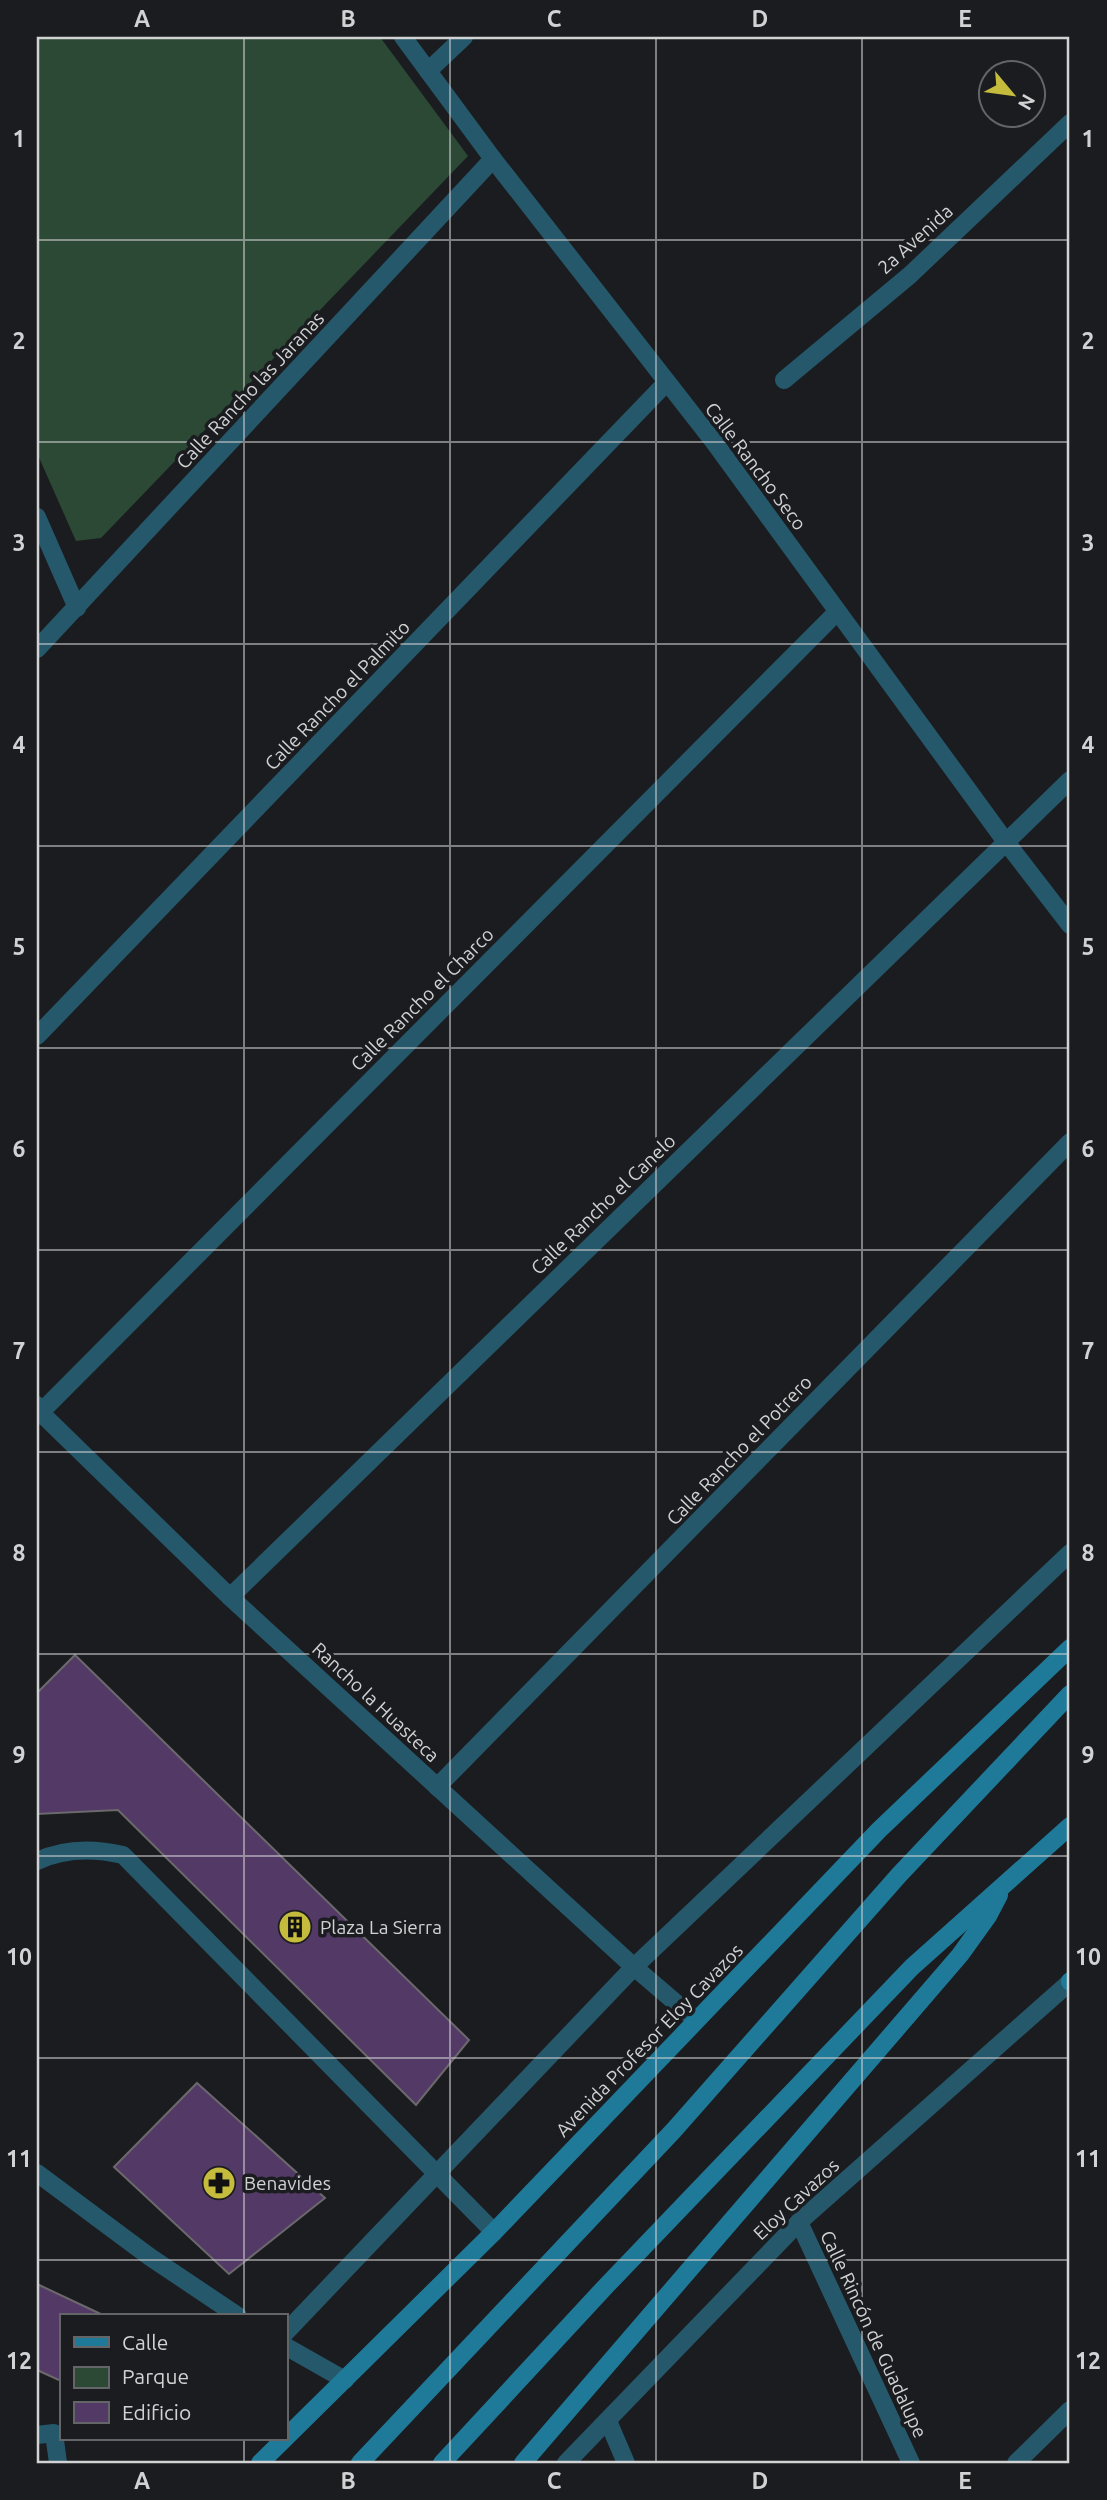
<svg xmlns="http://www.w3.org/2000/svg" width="1107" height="2500" font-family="Ubuntu,sans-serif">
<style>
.green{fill:#2c4935}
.building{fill:#533a66;stroke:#6b696c;stroke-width:2}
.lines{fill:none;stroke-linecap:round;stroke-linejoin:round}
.service{stroke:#25586b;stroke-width:18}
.minor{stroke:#25586b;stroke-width:18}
.secondary{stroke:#1e7a98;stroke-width:18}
.grid{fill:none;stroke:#d1d2d3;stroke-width:2;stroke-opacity:0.55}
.labels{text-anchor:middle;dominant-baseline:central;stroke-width:7;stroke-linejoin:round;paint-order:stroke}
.street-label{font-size:19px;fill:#d1d2d3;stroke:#1b1c1f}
.poi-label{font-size:19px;fill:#d1d2d3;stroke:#1b1c1f;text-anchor:start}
.neatline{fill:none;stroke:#d1d2d3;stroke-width:2.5}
.grid-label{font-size:23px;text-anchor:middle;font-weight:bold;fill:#d1d2d3}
</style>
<rect width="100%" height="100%" fill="#1b1c1f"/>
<!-- green -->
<polygon class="green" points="37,37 380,37 468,156 101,538 76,541 37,453"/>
<!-- building -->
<g class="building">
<polygon points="75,1655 469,2040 416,2105 118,1810 37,1814 37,1693"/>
<polygon points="197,2083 325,2198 229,2274 114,2167"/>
<polygon points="37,2284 105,2316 61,2316 61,2381 37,2370"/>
</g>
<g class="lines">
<!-- service -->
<g class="service">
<path d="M37,1861c28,-13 56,-13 86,-6l371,377"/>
<polyline points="37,2173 150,2257 238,2316"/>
<polyline points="285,2333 634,1967"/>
<polyline points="285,2346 345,2380"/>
<polyline points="37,2435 54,2433 58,2463"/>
</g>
<!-- minor -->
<g class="minor">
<polyline points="403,37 493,159 714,442 1006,842 1070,925"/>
<polyline points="428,71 464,37"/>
<polyline points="784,380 910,275 1070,123"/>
<polyline points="37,517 77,608"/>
<polyline points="37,649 493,159"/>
<polyline points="37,1036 667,382"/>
<polyline points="37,1405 40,1412 230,1597 634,1967 696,2020"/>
<polyline points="37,1416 837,612"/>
<polyline points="230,1597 1070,780"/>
<polyline points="437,1787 1070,1142"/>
<polyline points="634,1967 1070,1553"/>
<polyline points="799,2222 911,2463"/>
<polyline points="608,2421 626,2463"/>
<polyline points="566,2463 799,2222 1070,1982"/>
<polyline points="1016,2463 1070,2410"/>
</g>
<!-- secondary -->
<g class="secondary">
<polyline points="1070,1982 1070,1981"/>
<polyline points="260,2463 494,2232 879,1830 1070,1648"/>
<polyline points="360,2463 674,2130 899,1875 1070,1694"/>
<polyline points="442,2463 607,2285 912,1967 1070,1826"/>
<polyline points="523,2463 960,1955 988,1916 999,1895"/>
</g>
</g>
<!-- grid -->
<path class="grid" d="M244,37v2279M450,37v2426M656,37v2426M862,37v2426M37,240h1033M37,442h1033M37,644h1033M37,846h1033M37,1048h1033M37,1250h1033M37,1452h1033M37,1654h1033M37,1856h1033M37,2058h1033M37,2260h1033M244,2439v24"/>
<!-- icons -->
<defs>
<symbol id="building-disc" viewBox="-11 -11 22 22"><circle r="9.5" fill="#c5bc3d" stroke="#1b1c1f"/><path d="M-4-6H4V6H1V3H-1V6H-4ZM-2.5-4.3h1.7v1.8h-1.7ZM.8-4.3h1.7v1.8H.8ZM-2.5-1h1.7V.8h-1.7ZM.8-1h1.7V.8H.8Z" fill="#111"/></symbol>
<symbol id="pharmacy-disc" viewBox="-11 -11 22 22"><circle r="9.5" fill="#c5bc3d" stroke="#1b1c1f"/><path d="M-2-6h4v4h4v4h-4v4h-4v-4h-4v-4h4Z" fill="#111"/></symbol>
</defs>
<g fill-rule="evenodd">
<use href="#building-disc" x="276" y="1908" width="38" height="38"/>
<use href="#pharmacy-disc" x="200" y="2164" width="38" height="38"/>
</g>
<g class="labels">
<!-- street labels -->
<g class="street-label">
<text transform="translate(915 239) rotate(-42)">2a Avenida</text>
<text transform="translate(250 390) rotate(-47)">Calle Rancho las Jaranas</text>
<text transform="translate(756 466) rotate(53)">Calle Rancho Seco</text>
<text transform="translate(337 695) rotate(-46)">Calle Rancho el Palmito</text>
<text transform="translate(422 999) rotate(-45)">Calle Rancho el Charco</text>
<text transform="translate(603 1204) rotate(-44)">Calle Rancho el Canelo</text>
<text transform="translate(739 1450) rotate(-46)">Calle Rancho el Potrero</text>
<text transform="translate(376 1702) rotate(43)">Rancho la Huasteca</text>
<text transform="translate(649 2040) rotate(-46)">Avenida Profesor Eloy Cavazos</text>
<text transform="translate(796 2199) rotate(-43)">Eloy Cavazos</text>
<text transform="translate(874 2334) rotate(65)">Calle Rincón de Guadalupe</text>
</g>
<!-- poi labels -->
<g class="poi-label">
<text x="320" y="1927">Plaza La Sierra</text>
<text x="244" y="2183">Benavides</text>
</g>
</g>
<!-- border -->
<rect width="1107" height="2500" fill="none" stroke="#1b1c1f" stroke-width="77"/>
<!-- legend -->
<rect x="60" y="2314" width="228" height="126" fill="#1b1c1f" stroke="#646567" stroke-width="2"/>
<rect x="74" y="2337" width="35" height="10" fill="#1e7a98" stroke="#646567" stroke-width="2"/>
<text x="122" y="2350" font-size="21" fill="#d1d2d3">Calle</text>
<rect x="74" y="2367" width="35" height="21" fill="#2c4935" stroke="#646567" stroke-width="2"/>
<text x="122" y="2384" font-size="21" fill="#d1d2d3">Parque</text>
<rect x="74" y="2402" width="35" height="21" fill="#533a66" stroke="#646567" stroke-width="2"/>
<text x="122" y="2420" font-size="21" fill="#d1d2d3">Edificio</text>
<!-- north arrow -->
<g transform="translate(1012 94) rotate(119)"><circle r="33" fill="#1b1c1f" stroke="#646567" stroke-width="2"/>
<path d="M0-5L12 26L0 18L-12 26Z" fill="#c5bc3d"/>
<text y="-10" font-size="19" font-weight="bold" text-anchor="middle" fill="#d1d2d3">N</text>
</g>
<rect x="38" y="38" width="1030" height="2424" class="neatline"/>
<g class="grid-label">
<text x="142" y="27">A</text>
<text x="348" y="27">B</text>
<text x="554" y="27">C</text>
<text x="760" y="27">D</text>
<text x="965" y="27">E</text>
<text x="19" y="147">1</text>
<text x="1088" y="147">1</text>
<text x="19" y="349">2</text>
<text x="1088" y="349">2</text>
<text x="19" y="551">3</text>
<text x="1088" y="551">3</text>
<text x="19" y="753">4</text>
<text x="1088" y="753">4</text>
<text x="19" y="955">5</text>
<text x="1088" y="955">5</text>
<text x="19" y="1157">6</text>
<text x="1088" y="1157">6</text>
<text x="19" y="1359">7</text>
<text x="1088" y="1359">7</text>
<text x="19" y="1561">8</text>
<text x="1088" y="1561">8</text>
<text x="19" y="1763">9</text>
<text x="1088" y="1763">9</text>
<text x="19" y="1965">10</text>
<text x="1088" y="1965">10</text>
<text x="19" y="2167">11</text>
<text x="1088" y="2167">11</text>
<text x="19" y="2369">12</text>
<text x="1088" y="2369">12</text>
<text x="142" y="2489">A</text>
<text x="348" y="2489">B</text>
<text x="554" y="2489">C</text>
<text x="760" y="2489">D</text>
<text x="965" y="2489">E</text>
</g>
</svg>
